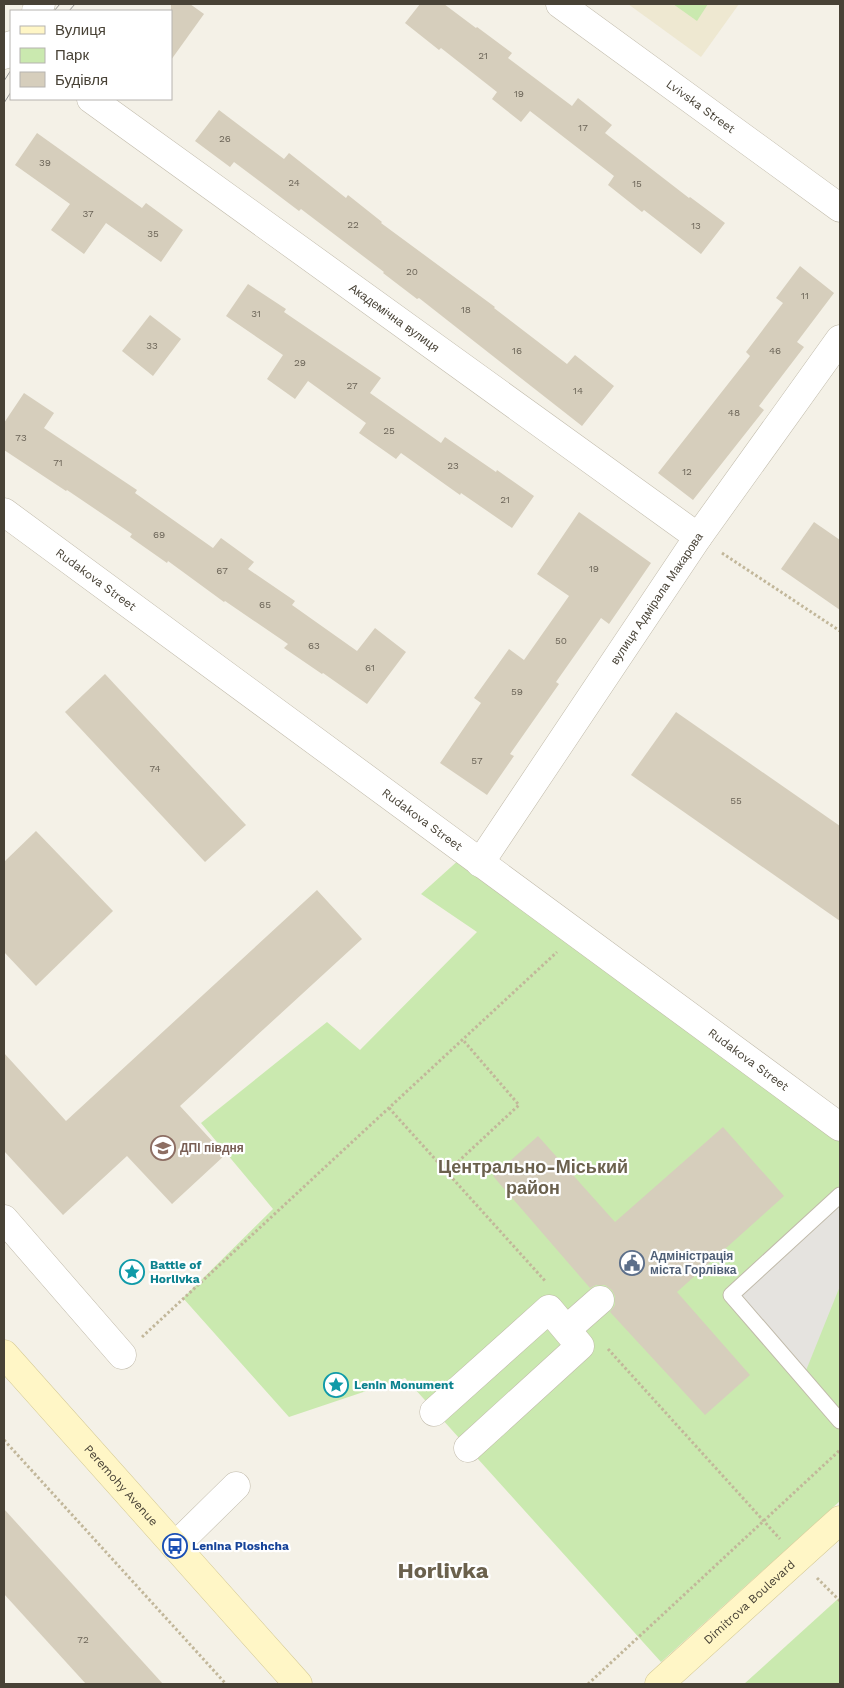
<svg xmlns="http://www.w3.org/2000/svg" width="844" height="1688" font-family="'Work Sans',sans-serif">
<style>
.education{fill:#eee8d1}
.green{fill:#cae9af}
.parking{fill:#e5e3df}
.building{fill:#d6cebc}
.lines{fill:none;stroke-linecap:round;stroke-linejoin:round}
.lane-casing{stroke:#c0baaa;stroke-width:17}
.street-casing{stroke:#c0baaa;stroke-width:29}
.secondary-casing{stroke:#d5ca96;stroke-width:29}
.path{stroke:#c2b79a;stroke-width:3;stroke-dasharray:2.5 2.5;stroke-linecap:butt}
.lane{stroke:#fff;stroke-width:15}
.street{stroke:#fff;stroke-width:28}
.secondary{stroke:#fff6c6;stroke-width:28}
.tram{stroke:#979797;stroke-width:1}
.labels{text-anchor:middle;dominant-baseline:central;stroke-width:4.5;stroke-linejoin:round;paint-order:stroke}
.number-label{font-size:10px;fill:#6c6558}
.street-label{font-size:12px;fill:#484236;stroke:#fff}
.education-label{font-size:12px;font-weight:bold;fill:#785e54;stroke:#fff;text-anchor:start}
.service-label{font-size:12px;font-weight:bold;fill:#4e5e75;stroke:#fff;text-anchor:start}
.culture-label{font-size:12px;font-weight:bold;fill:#0d838f;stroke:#fff;text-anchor:start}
.transit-label{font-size:12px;font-weight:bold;fill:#164399;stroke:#fff;text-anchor:start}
.district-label{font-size:18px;font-weight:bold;fill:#6b614d;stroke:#fff}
.town-label{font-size:22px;font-weight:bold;fill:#6b614d;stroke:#fff}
</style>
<rect width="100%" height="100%" fill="#f4f1e7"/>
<!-- education -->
<polygon class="education" points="628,4 739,4 701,57"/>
<!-- green -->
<g class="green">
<polygon points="673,4 708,4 697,21"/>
<polygon points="471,849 840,1117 840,1501 661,1662 405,1378 289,1417 183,1298 273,1209 201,1123 327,1022 360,1050 477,932 421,894"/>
<polygon points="840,1597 840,1684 744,1684"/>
</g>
<!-- parking -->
<polygon class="parking" points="840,1195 840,1286 803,1378 731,1295"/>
<!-- building -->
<g class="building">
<polygon points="171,4 190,4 204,14 171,60"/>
<polygon points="420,4 444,4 476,28 477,27 512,53 508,58 572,106 578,98 612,125 605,133 689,198 690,197 725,223 701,254 644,210 642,212 608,185 614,176 530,111 521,122 492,99 497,92 441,48 439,50 405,23"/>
<polygon points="219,110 284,159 289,153 346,198 348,195 382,222 381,223 495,307 494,308 567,364 575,355 614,386 582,426 419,298 417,299 383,273 384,272 301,209 299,211 234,162 230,167 195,141"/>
<polygon points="37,133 142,208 146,203 183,230 161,262 106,223 84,254 51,230 70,204 15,165"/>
<polygon points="800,266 834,293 797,342 804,347 759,406 764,410 693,500 658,473 750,356 746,352 783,303 776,298"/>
<polygon points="248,284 286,309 284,312 381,378 370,393 441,443 445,437 496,472 497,470 534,496 512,528 461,493 460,495 401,453 396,459 359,433 366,423 308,381 295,399 267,379 283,355 226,316"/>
<polygon points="150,315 181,339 153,376 122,351"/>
<polygon points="24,393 54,413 44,428 137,490 135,493 213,548 221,538 254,562 248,569 295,601 292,605 357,651 375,628 406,652 367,704 323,673 322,674 284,648 288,644 225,601 224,602 168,561 167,563 130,537 132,534 67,490 66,491 4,450 4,423"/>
<polygon points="579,512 651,563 609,624 601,618 556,682 559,684 510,754 514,756 487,795 440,763 481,703 474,698 509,649 524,660 569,596 537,574"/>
<polygon points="814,522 840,540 840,610 781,569"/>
<polygon points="105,674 246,825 205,862 65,712"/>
<polygon points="676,712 840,826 840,921 631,775"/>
<polygon points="36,831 113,911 36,986 4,952 4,862"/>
<polygon points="317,890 362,939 180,1106 225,1155 172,1204 127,1156 63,1215 4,1151 4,1053 66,1121"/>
<polygon points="723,1127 784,1196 677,1292 750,1375 705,1415 610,1312 615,1305 615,1296 612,1290 605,1285 596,1285 590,1288 493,1176 538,1136 615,1222"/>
<polygon points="4,1509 163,1684 86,1684 4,1594"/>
</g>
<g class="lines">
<defs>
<polyline id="lane" points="840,1195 731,1295 840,1421"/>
<g id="street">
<path id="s1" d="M560,4l280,204"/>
<polyline points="36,11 41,4"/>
<polyline points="4,55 11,45"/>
<path id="s2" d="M91,99l607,438"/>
<path id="s3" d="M4,512l836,615"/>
<path id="s4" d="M480,863l218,-326 142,-198"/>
<polyline points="4,1219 122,1355"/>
<polyline points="567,1329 600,1300"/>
<polyline points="434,1412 549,1309 580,1346 468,1448"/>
<polyline points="175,1546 236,1486"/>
</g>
<g id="secondary">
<path id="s5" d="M4,1354l294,330"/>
<path id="s6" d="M659,1684l181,-164"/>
</g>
</defs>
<!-- lane casing -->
<use href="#lane" class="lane-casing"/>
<!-- street casing -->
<use href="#street" class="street-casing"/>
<!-- secondary casing -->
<use href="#secondary" class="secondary-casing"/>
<!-- path -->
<g class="path">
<polyline points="722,553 840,631"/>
<polyline points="389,1108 546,1282"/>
<polyline points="447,1172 519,1105 463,1040"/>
<polyline points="142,1337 557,952"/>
<polyline points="608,1349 780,1539"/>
<polyline points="4,1440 226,1684"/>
<polyline points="817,1578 840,1601"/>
<polyline points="588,1684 840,1450"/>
</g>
<!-- lane -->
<use href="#lane" class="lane"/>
<!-- street -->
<use href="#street" class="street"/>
<!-- secondary -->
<use href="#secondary" class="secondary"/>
<!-- tram -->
<g class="tram">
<polyline points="54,11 60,4"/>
<polyline points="69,11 75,4"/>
<polyline points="4,81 11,70"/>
<polyline points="4,103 11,92"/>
</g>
</g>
<!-- icons -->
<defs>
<symbol id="school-ring" viewBox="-11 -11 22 22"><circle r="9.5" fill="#fff" stroke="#8d6e63" stroke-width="1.5"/><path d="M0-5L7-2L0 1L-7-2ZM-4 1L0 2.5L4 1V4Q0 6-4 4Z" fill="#8d6e63"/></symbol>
<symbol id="civic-ring" viewBox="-11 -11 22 22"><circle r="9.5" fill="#fff" stroke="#5c6f8a" stroke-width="1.5"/><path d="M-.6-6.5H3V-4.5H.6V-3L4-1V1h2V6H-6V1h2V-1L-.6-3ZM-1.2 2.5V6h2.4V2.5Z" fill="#5c6f8a"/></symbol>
<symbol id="sight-ring" viewBox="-11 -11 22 22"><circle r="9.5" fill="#fff" stroke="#0f9aa8" stroke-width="1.5"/><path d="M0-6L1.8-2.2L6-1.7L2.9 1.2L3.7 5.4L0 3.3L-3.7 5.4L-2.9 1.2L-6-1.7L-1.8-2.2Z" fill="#0f9aa8"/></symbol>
<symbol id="bus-ring" viewBox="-11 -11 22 22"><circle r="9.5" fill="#fff" stroke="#1a4fb4" stroke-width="1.5"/><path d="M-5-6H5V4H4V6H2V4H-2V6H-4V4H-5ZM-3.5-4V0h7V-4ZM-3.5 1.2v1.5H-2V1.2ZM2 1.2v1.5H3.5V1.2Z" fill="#1a4fb4"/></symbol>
</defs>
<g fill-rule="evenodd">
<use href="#school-ring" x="149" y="1134" width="28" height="28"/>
<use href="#civic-ring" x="618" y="1249" width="28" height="28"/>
<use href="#sight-ring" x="118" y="1258" width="28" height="28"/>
<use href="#sight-ring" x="322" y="1371" width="28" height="28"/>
<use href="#bus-ring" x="161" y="1532" width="28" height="28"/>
</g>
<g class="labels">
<!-- number labels -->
<g class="number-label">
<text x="483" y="55">21</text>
<text x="519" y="93">19</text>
<text x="583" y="127">17</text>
<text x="225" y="138">26</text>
<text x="45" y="162">39</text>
<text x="294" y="182">24</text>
<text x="637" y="183">15</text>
<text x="88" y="213">37</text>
<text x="353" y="224">22</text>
<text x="696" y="225">13</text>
<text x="153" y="233">35</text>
<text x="412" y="271">20</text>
<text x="805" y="295">11</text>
<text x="466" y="309">18</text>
<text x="256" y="313">31</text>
<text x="152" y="345">33</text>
<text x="517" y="350">16</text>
<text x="775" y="350">46</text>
<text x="300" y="362">29</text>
<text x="352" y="385">27</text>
<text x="578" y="390">14</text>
<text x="734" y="412">48</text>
<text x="389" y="430">25</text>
<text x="21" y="437">73</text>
<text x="58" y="462">71</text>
<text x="453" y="465">23</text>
<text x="687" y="471">12</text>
<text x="505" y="499">21</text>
<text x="159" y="534">69</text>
<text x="594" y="568">19</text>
<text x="222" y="570">67</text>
<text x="265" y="604">65</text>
<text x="561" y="640">50</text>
<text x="314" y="645">63</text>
<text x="370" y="667">61</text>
<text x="517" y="691">59</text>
<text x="477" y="760">57</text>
<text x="155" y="768">74</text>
<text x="736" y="800">55</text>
<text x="83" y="1639">72</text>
</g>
<!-- street labels -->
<g class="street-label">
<text stroke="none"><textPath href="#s1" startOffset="174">Lvivska Street</textPath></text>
<text stroke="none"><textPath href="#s2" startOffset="374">Академічна вулиця</textPath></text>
<text stroke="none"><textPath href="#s3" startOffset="114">Rudakova Street</textPath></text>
<text stroke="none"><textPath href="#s4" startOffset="318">вулиця Адмірала Макарова</textPath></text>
<text stroke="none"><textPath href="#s3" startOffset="519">Rudakova Street</textPath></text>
<text stroke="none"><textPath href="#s3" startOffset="924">Rudakova Street</textPath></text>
<text stroke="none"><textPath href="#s5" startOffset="176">Peremohy Avenue</textPath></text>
<text stroke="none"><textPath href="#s6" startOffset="122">Dimitrova Boulevard</textPath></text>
</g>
<!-- education labels -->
<g class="education-label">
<text x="180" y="1148">ДПІ півдня</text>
</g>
<!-- service labels -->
<g class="service-label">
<text x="650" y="1256">Адміністрація<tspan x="650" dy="14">міста Горлівка</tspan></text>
</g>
<!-- culture labels -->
<g class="culture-label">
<text x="150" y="1265">Battle of<tspan x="150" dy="14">Horlivka</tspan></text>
<text x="354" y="1385">Lenin Monument</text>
</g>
<!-- transit labels -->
<g class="transit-label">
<text x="192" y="1546">Lenina Ploshcha</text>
</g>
<!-- district labels -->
<g class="district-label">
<text x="533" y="1166">Центрально-Міський<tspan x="533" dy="21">район</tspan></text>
</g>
<!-- town labels -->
<g class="town-label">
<text x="443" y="1570">Horlivka</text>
</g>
</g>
<!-- border -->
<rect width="844" height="1688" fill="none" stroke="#484236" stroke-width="10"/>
<!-- legend -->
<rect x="10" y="10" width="162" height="90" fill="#ffffff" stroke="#b6b3af"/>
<rect x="20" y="26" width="25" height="8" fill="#fff6c6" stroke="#b6b3af"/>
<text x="55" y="35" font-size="15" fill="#484236">Вулиця</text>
<rect x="20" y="48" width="25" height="15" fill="#cae9af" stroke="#b6b3af"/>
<text x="55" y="60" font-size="15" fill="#484236">Парк</text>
<rect x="20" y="72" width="25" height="15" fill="#d6cebc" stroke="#b6b3af"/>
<text x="55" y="85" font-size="15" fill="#484236">Будівля</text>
</svg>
